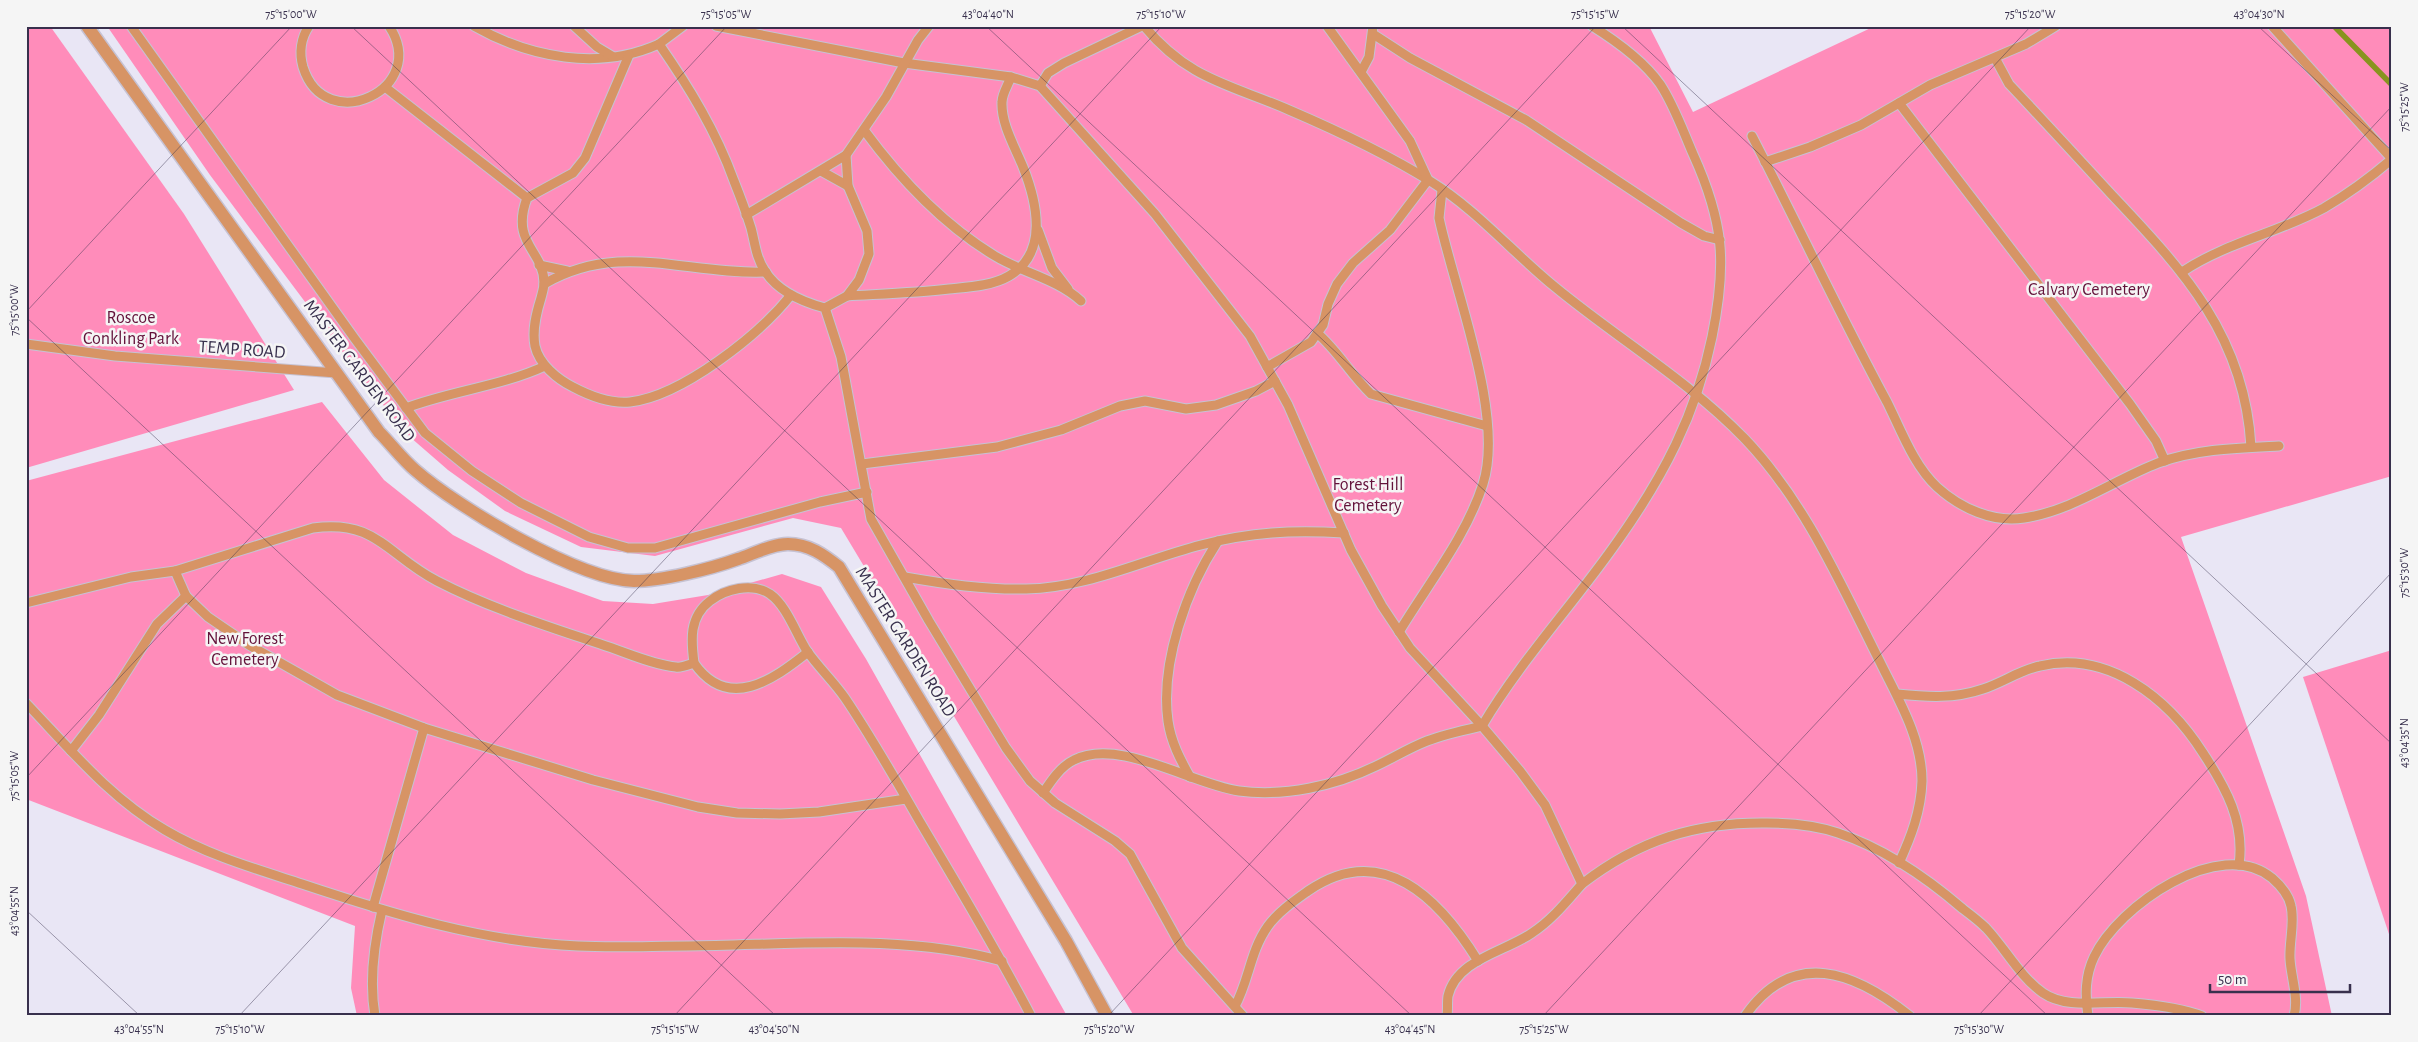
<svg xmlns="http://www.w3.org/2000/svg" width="2418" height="1042" font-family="'Alegreya Sans',sans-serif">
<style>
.green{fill:#ff8cba}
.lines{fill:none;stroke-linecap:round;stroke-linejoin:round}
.stream{stroke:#88941f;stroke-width:5.5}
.lane-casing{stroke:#c6c2d3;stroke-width:11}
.street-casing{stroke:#c6c2d3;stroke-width:15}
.lane{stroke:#d79465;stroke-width:9}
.street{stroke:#d79465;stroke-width:12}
.ticks{fill:none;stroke:#38304d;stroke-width:1;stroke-opacity:0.45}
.labels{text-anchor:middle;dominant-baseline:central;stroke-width:5;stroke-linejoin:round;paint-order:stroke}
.park-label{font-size:18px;fill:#63123a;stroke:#f5f5f5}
.street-label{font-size:18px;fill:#38304d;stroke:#f5f5f5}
.neatline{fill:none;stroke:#38304d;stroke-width:2}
.ticks-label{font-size:12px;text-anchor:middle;fill:#38304d}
</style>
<rect width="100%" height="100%" fill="#e9e6f5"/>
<!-- green -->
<g class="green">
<polygon points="26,26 50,26 184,214 294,390 26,468"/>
<polygon points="107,26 1649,26 1693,112 1875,26 2392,26 2392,476 2181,537 2306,896 2332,1016 1134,1016 841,528 793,518 655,556 581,547 505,511 448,470 410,437 374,394 210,175"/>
<polygon points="322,402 384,480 453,535 526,573 603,601 653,604 708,595 782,574 821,587 866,659 1067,1016 357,1016 351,988 355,926 26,799 26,481"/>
<polygon points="2392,650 2392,943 2303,677"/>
</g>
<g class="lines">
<!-- stream -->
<polyline class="stream" points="2334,26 2392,85"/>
<defs>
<g id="lane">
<polyline points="131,26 355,339 425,433 472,471 521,503 589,537 628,548 655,548 820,502 867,492"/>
<path d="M309,26c-8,12 -10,27 -6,41 22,71 128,22 86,-41"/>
<path d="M474,26c56,32 125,45 185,18"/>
<polyline points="574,26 597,47 612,56"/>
<path d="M683,26l-24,18c30,43 57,87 75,137 6,15 12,31 17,47 4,15 5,30 14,43 13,21 38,31 60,37l16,49 30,162 58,102 77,127 24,33 25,22 60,38 15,13 52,94 61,68"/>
<path d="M716,26l188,37 107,14 29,9 115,128 95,122 38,69 63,145 31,56 28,42 72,78 38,45 25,34 37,79c-15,17 -30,36 -50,49 -27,19 -75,26 -84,63 -1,6 0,14 -1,20"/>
<path d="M1144,26c45,54 85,58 145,84 49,21 96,43 141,71 47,29 83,72 125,106 63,52 133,93 190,152 61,64 96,146 135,223 18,37 42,76 42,119 -1,30 -11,56 -23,82"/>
<polyline points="2272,26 2392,159"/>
<polyline points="1373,34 1410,58 1526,120 1681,223 1704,236 1720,240"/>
<path d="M629,55l-44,103 -12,15 -46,25c-17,46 17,52 17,85 0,5 -2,11 -3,15 -5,16 -9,32 -6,48 4,18 22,33 38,41 17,9 37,17 57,15 52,-6 129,-67 161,-107"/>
<path d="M1995,58l14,26c35,37 69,74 103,111 72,76 133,142 139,252"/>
<polyline points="1361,72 1369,57 1373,26"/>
<polyline points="1040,86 1048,73 1064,63 1142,26"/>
<polyline points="385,87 527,198"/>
<polyline points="1899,103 2130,404 2156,441 2165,461"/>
<path d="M864,130c36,49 78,94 131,126 28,17 62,23 86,45"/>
<path d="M1752,136c46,89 88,179 135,266 14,28 27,64 50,85 23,21 56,36 87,31 48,-7 90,-38 134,-55 38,-14 81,-15 121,-17"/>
<polyline points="1765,162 1810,147 1861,125 1930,85 2026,44 2056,26"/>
<polyline points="821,171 848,186"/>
<polyline points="746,215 846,155 886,97 918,40 929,26"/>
<polyline points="1038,230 1052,268 1068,289"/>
<polyline points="539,265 567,271"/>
<path d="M2182,272c45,-30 96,-39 142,-64 24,-14 47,-31 68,-49"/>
<path d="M544,284c76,-44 142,-9 222,-12"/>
<path d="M847,296c34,-2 68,-3 102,-7 19,-2 43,-3 60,-13 40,-23 28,-74 14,-109 -8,-20 -22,-43 -21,-65 0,-8 6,-17 9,-25"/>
<polyline points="825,308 847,296 859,280 869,254 867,231 848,186 846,155"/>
<path d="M1317,333c21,18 34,42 54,61l116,32"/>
<polyline points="26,344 115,356 336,373"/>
<polyline points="1267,367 1311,342 1323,325 1328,304 1337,284 1353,263 1390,230 1428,180 1410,141 1327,26"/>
<path d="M406,408c45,-17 96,-22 139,-42"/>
<polyline points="862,464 997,447 1061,430 1120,406 1145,401 1186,409 1216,405 1256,391 1275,381"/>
<polyline points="175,571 186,596 208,617 249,645 337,695 424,728 593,780 698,807 737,813 780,814 819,812 906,799"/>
<path d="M905,577c40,7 80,13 121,12 61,-1 117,-29 175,-44 50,-13 91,-15 143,-12"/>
<path d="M26,603l105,-26 44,-6 138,-43c63,-9 74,27 124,53 52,27 110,45 166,64 22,7 50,20 73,22 5,1 12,-2 18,-4 -3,-23 -5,-46 16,-62 15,-12 42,-19 60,-7 17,12 26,40 37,57 12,17 27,31 38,47 27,40 51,82 75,124 38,64 76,127 111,194"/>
<path d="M1399,632c29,-48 67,-95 84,-148 22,-69 -29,-195 -44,-266l3,-28"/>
<path d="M694,663c34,49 79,17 114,-11"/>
<path d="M1897,694c30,3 57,5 86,-5 19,-6 37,-19 57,-23 68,-16 128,32 163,87 23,35 42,69 36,112"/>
<path d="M26,703c44,46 84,95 139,127 42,25 91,39 137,54 90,30 181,58 276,62 37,2 74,0 110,0 103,-1 214,-13 314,15"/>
<polyline points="71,751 99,715 157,624 186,596"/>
<path d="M1190,777c-10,-18 -19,-35 -22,-56 -8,-58 19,-133 50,-180"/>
<path d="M1043,793c8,-12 18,-27 31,-33 45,-23 117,24 165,31 45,6 96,-5 137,-25 17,-8 33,-18 51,-25 18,-7 37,-11 55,-15 39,-66 91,-121 135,-184 46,-65 79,-127 95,-205 15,-73 12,-115 -19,-183 -10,-23 -19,-49 -33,-70 -17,-24 -44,-43 -68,-58"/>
<path d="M1582,884c57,-44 114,-62 185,-61 24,0 48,2 71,10 45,15 89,45 125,76 8,6 16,12 23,19 19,20 34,49 57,65 25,17 61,7 89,10 23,2 49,5 70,13"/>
<polyline points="373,907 424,728"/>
<path d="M1235,1006c14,-25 15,-55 33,-80 10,-14 26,-25 40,-35 74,-51 131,7 170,70"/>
<path d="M375,1016c-6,-35 -1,-72 7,-106"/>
<path d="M1745,1016c48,-69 110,-44 165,0"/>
<path d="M2088,1016c-3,-21 -3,-40 6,-59 24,-51 126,-122 178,-79 8,7 17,18 19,28 4,17 -2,36 -1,53 1,18 9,39 4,57"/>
</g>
<path id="street" d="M87,26l292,406c12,12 23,27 36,38 42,37 164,110 219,111 28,0 76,-12 104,-22 15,-5 34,-15 50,-15 21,0 36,11 51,23l227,374 41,75"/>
</defs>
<!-- lane casing -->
<use href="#lane" class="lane-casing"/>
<!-- street casing -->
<use href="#street" class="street-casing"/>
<!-- lane -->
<use href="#lane" class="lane"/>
<!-- street -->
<use href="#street" class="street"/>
</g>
<!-- ticks -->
<path class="ticks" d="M351,26l1061,990M986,26l1062,990M1622,26l770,718M2258,26l134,125M26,312l266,-286M26,317l750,699M26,778l701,-752M26,910l114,106M239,1016l923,-990M674,1016l922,-990M1108,1016l923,-990M1543,1016l849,-910M1978,1016l414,-444"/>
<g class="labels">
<!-- park labels -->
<g class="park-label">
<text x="2089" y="290">Calvary Cemetery</text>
<text x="131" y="318">Roscoe<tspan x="131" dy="21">Conkling Park</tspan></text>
<text x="1368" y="485">Forest Hill<tspan x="1368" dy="21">Cemetery</tspan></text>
<text x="245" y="639">New Forest<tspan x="245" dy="21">Cemetery</tspan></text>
</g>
<!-- street labels -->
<g class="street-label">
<text transform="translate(242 350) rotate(4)">TEMP ROAD</text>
<text transform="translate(359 371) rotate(53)">MASTER GARDEN ROAD</text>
<text transform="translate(905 642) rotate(58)">MASTER GARDEN ROAD</text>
</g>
</g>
<!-- border -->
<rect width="2418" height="1042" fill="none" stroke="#f5f5f5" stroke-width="55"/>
<!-- scale -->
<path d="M2210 984v8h140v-8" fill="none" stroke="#38304d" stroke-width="2.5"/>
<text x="2218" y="984" font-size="15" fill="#38304d" stroke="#f5f5f5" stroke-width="4" paint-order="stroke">50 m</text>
<rect x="28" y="28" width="2362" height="986" class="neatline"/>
<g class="ticks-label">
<text x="291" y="18">75°15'00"W</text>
<text x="726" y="18">75°15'05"W</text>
<text x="988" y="18">43°04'40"N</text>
<text x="1161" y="18">75°15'10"W</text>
<text x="1595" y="18">75°15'15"W</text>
<text x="2030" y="18">75°15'20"W</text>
<text x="2259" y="18">43°04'30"N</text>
<text transform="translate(2404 107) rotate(-90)" y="4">75°15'25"W</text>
<text transform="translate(14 310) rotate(-90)" y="4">75°15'00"W</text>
<text transform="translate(2404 573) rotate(-90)" y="4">75°15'30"W</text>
<text transform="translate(2404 743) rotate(-90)" y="4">43°04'35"N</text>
<text transform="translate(14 776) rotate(-90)" y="4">75°15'05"W</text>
<text transform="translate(14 911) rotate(-90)" y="4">43°04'55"N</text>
<text x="139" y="1033">43°04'55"N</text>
<text x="240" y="1033">75°15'10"W</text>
<text x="675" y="1033">75°15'15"W</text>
<text x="774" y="1033">43°04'50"N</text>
<text x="1109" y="1033">75°15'20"W</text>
<text x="1410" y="1033">43°04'45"N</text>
<text x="1544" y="1033">75°15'25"W</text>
<text x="1979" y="1033">75°15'30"W</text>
</g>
</svg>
